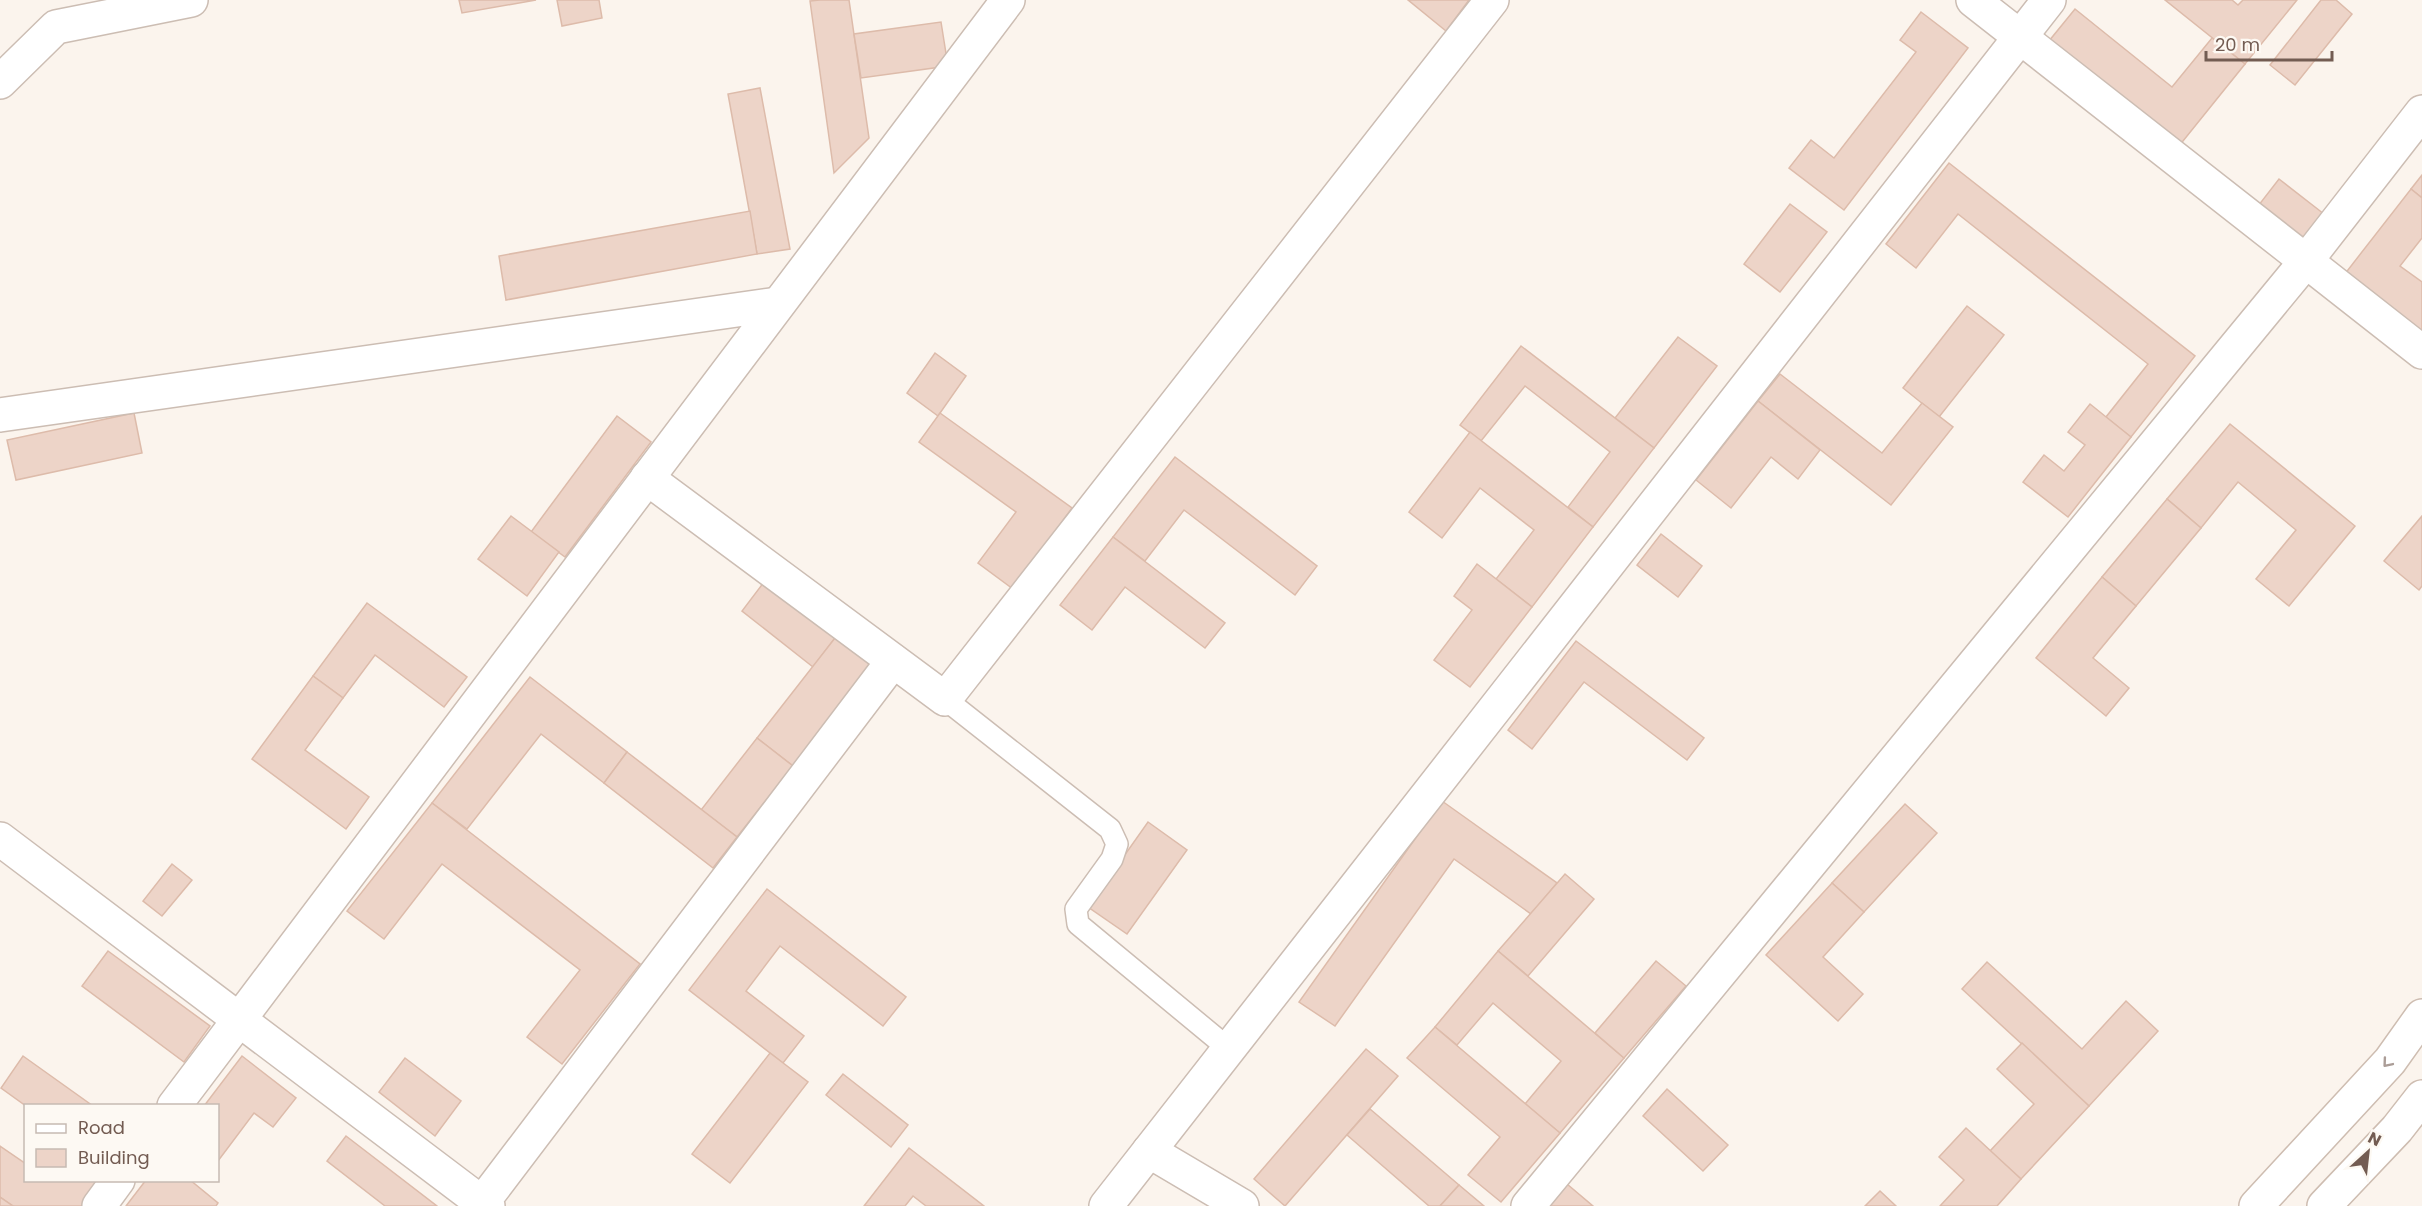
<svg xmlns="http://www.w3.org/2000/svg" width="2422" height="1206" font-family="Poppins,sans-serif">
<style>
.building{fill:#edd4c8;stroke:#dba;stroke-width:1.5}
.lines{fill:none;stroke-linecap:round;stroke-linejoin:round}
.service-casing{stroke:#ccbdb3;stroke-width:24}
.minor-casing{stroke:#ccbdb3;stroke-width:36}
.secondary-casing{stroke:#cebdb1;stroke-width:36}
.service{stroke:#fff;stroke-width:21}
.minor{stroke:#fff;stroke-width:33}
.secondary{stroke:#fff;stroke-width:33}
.oneway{stroke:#ab9d97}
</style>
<rect width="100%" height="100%" fill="#fbf4ed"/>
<!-- building -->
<g class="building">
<polygon points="459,0 536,0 462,13"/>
<polygon points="557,0 599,0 602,18 562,26"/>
<polygon points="820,0 849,0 869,138 834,173 810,1"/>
<polygon points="1408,0 1469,0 1446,31"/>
<polygon points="2165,0 2232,0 2238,5 2243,0 2297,0 2245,64"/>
<polygon points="2321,0 2336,0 2352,14 2295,85 2270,65"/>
<polygon points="2075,9 2172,87 2212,38 2245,64 2179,146 2049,41"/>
<polygon points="1921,12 1968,48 1844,210 1789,168 1811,140 1834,158 1916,52 1900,40"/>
<polygon points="941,22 948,66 861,78 854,34"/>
<polygon points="760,88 790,249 757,254 728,94"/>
<polygon points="1949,163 2195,356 2131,437 2106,417 2148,364 1958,214 1916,268 1886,244"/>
<polygon points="2422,175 2422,198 2411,189"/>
<polygon points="2279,179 2324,214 2302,241 2258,206"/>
<polygon points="2411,189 2422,198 2422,238 2400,266 2422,282 2422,335 2344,275"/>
<polygon points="1790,204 1827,232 1780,292 1744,264"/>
<polygon points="750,211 757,254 506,300 499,256"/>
<polygon points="1967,306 2004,335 1939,417 1903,388"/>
<polygon points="1678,337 1717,366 1654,448 1615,418"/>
<polygon points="1521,346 1654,448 1593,527 1568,507 1610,452 1525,386 1481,441 1460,425"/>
<polygon points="935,353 966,376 938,416 907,393"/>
<polygon points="1780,374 1882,453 1922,403 1953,427 1891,505 1758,401"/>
<polygon points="1758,401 1820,450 1798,479 1771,457 1731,508 1696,480"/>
<polygon points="2090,404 2131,437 2068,517 2023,482 2044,455 2064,471 2085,445 2068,432"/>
<polygon points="134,413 142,453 16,480 7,440"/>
<polygon points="940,413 1072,508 1013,589 978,563 1016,512 919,442"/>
<polygon points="617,416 651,442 565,557 531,532"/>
<polygon points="2230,424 2355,526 2289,606 2256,579 2296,530 2238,482 2201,528 2167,499"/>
<polygon points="1470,432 1593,527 1532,607 1496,579 1534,530 1480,488 1442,538 1409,512"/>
<polygon points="1175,457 1317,566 1295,595 1184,510 1145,561 1113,537"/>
<polygon points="2167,499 2201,528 2136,606 2102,577"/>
<polygon points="511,516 559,552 527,596 478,559"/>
<polygon points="2422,516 2422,586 2419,590 2384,561"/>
<polygon points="1661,534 1702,566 1678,597 1637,565"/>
<polygon points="1113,537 1225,623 1205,648 1125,587 1092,630 1060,605"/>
<polygon points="1477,564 1532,607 1470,687 1434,660 1472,610 1454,596"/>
<polygon points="2102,577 2136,606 2093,658 2129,688 2106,716 2036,658"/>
<polygon points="764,582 835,638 813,667 742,611"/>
<polygon points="367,603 467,677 444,707 375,655 343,698 313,676"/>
<polygon points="835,638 871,665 793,766 757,738"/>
<polygon points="1576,641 1704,738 1687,760 1584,682 1532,749 1508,730"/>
<polygon points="313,676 343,698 305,750 369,797 346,829 252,759"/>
<polygon points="530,677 627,752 604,783 541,734 467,829 432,803"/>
<polygon points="757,738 793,766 737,837 701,810"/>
<polygon points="627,752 737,837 713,868 604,783"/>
<polygon points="1442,801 1557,883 1531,914 1454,859 1335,1026 1299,1002"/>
<polygon points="432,803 640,964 562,1064 527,1037 580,970 442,864 384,939 347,911"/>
<polygon points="1905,804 1937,833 1864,912 1832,883"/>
<polygon points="1148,822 1187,850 1127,934 1088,907"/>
<polygon points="172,864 192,880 162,916 143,901"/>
<polygon points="1565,874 1594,899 1528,976 1498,951"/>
<polygon points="1832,883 1864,912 1823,957 1863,994 1838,1021 1766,955"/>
<polygon points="767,889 906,997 883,1026 780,946 746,991 804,1036 783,1063 689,990"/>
<polygon points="108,951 210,1026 184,1062 82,986"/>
<polygon points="1498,951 1624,1058 1560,1133 1525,1104 1561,1061 1493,1003 1457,1045 1435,1027"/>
<polygon points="1656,961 1686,986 1624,1058 1595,1033"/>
<polygon points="1987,962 2082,1049 2126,1001 2158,1031 2089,1106 1962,989"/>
<polygon points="1435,1027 1560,1133 1501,1202 1468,1175 1500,1137 1407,1058"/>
<polygon points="2022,1043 2089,1106 2021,1179 1990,1151 2034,1104 1997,1069"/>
<polygon points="1366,1049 1398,1076 1285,1206 1254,1179"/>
<polygon points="770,1053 808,1082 730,1183 692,1154"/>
<polygon points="23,1056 93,1106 26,1106 1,1088"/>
<polygon points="242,1056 296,1098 273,1127 254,1113 218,1161 218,1106 204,1106"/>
<polygon points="405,1058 461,1101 435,1136 379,1092"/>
<polygon points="843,1074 908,1125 891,1147 826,1095"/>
<polygon points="1667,1089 1728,1145 1703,1171 1643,1116"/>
<polygon points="1370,1109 1459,1185 1440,1206 1429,1206 1347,1135"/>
<polygon points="1966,1128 2021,1179 1997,1206 1940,1206 1964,1180 1939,1157"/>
<polygon points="346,1136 437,1206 385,1206 327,1161"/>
<polygon points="0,1146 26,1164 26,1180 104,1180 86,1206 13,1206 0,1197"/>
<polygon points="909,1148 984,1206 926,1206 913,1196 905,1206 864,1206"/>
<polygon points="146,1180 190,1180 218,1203 216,1206 126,1206"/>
<polygon points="1567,1184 1593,1206 1549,1206"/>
<polygon points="1459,1185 1484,1206 1440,1206"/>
<polygon points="1880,1191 1896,1206 1865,1206"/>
<polygon points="0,1197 13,1206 0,1206"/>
</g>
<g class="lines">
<defs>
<polyline id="service" points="945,699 1110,829 1117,844 1112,859 1076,909 1078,924 1229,1049"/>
<g id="minor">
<polyline points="1973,0 2422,352"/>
<polyline points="0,82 56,27 191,0"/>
<polyline points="0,415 778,304"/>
<polyline points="647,478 945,699 1492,0"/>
<polyline points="0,839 482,1203 480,1206"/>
<polyline points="174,1106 1008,0"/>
<polyline points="1149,1151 1242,1206"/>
<polyline points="99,1206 118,1180"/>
<polyline points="488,1206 482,1203 893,661"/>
<polyline points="1106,1206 2049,0"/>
<polyline points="1528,1206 2306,261 2422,112"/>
</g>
<g id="secondary">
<polyline points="2256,1206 2390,1061 2422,1016"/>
<polyline points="2324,1206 2397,1129 2422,1097"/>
</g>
</defs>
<!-- service casing -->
<use href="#service" class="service-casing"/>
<!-- minor casing -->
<use href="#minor" class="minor-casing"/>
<!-- secondary casing -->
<use href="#secondary" class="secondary-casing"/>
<!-- service -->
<use href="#service" class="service"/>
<!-- minor -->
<use href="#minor" class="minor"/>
<!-- secondary -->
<use href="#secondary" class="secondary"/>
</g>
<!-- one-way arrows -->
<defs><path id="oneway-chevron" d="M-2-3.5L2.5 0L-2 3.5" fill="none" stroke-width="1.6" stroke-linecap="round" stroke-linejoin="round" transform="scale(1.5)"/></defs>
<use class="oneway" href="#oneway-chevron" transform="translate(2387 1063) rotate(130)"/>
<!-- legend -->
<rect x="24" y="1104" width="195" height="78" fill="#fdf9f3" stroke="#c6bab3" stroke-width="1.5"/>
<rect x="36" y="1124" width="30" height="9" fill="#ffffff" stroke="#c6bab3" stroke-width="1.5"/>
<text x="78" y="1134" font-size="18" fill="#735c52">Road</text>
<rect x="36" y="1149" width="30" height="18" fill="#edd4c8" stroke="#c6bab3" stroke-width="1.5"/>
<text x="78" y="1164" font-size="18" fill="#735c52">Building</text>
<!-- north arrow -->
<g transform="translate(2368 1152) rotate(27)" stroke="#fdf9f3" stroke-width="4.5" paint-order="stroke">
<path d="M0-4.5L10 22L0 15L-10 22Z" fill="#735c52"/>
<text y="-9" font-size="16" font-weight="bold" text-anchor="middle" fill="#735c52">N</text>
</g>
<!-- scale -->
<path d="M2206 51v9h126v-9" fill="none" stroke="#735c52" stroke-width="3"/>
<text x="2215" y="51" font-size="18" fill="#735c52" stroke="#fdf9f3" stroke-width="4.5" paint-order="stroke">20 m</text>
</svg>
